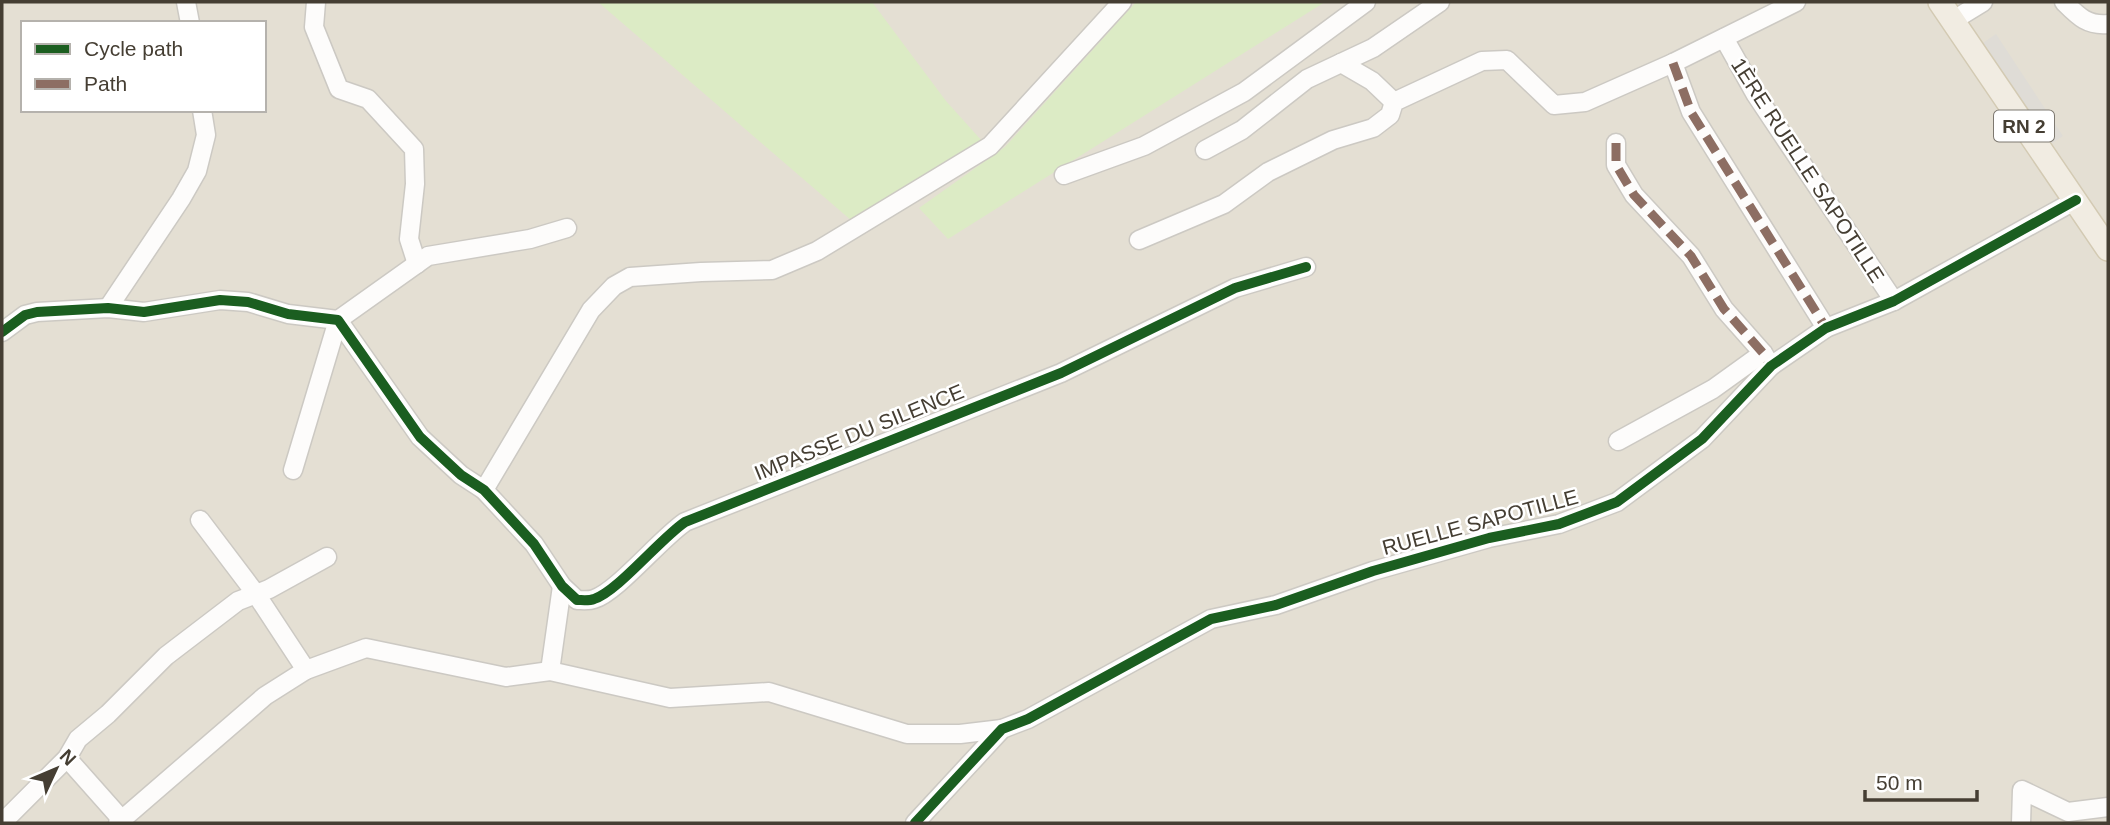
<svg xmlns="http://www.w3.org/2000/svg" width="2110" height="825" font-family="Helvetica,sans-serif">
<style>
.residential{fill:#e4dfd3;fill-rule:evenodd}
.green{fill:#dcebc5}
.parking{fill:#dfdcd6}
.lines{fill:none;stroke-linecap:round;stroke-linejoin:round}
.minor-casing{stroke:#ccc9c3;stroke-width:21}
.major-casing{stroke:#d3cab3;stroke-width:26}
.minor{stroke:#fdfcfb;stroke-width:18}
.major{stroke:#f1ece2;stroke-width:23}
.quiet{stroke:#8d6e63;stroke-width:9;stroke-dasharray:18 9;stroke-linecap:butt}
.cycleway-casing{stroke:#fff;stroke-width:15}
.cycleway{stroke:#1b5e20;stroke-width:10}
.labels{text-anchor:middle;dominant-baseline:central;stroke-width:5;stroke-linejoin:round;paint-order:stroke}
.shield{fill:#fff;stroke:#7d7870;stroke-width:2}
.shield-label{font-size:19px;font-weight:bold;fill:#453e33}
.street-label{font-size:21px;fill:#453e33;stroke:#fff}
</style>
<rect width="100%" height="100%" fill="#f0ede6"/>
<!-- residential -->
<path class="residential" d="M2,2h2106v821h-2106zM23,23h241v87h-241z"/>
<!-- green -->
<g class="green">
<polygon points="598,2 872,2 946,101 982,141 852,221"/>
<polygon points="1136,2 1325,2 948,239 919,208 1005,147"/>
</g>
<!-- parking -->
<polygon class="parking" points="1996,34 2063,136 2051,144 1977,47"/>
<g class="lines">
<defs>
<g id="minor">
<polyline points="186,2 190,23"/>
<polyline points="316,2 314,27 339,89 368,99 414,149 415,184 409,239 417,264"/>
<path d="M2064,2c14,14 23,24 44,22"/>
<polyline points="1952,21 1983,2"/>
<polyline points="1724,38 1756,95 1894,301"/>
<polyline points="1341,63 1373,48 1440,2"/>
<polyline points="1673,63 1691,112 1826,328"/>
<polyline points="1616,143 1616,165 1634,195 1691,256 1724,309 1763,353 1771,366"/>
<polyline points="1205,150 1242,130 1307,79 1341,63 1372,81 1394,102"/>
<polyline points="1064,175 1144,146 1244,92 1366,2"/>
<polyline points="1139,240 1224,204 1268,172 1333,140 1373,128 1390,115 1394,102 1482,61 1507,60 1554,105 1585,102 1673,63 1796,2"/>
<polyline points="108,308 181,199 197,171 206,135 202,110"/>
<path d="M2,332l23,-17 12,-3 71,-4 36,4 76,-12 28,2 40,12 50,6 82,117 41,38 23,15 50,54 28,42 15,14c5,0 12,1 17,-1 23,-7 66,-60 91,-77l376,-149 174,-85 71,-21"/>
<polyline points="1618,441 1713,389 1763,353"/>
<polyline points="293,470 338,320 428,256 530,239 567,228"/>
<polyline points="484,490 591,310 614,286 630,277 701,272 772,270 817,251 990,146 1122,2"/>
<polyline points="200,520 256,594 306,670"/>
<polyline points="550,671 562,586"/>
<polyline points="67,758 122,820"/>
<polyline points="2,823 67,758 78,739 108,714 166,656 238,601 269,589 327,557"/>
<polyline points="118,823 265,696 306,670 366,648 506,677 550,671 670,698 769,692 907,734 960,734 1002,729"/>
<polyline points="915,823 1002,729 1028,719 1211,619 1276,605 1373,571 1489,538 1559,524 1617,502 1702,439 1771,366 1826,328 1894,301 2076,200"/>
<polyline points="2021,823 2022,790 2068,812 2108,807"/>
</g>
<polyline id="major" points="1940,2 2108,249"/>
</defs>
<!-- minor casing -->
<use href="#minor" class="minor-casing"/>
<!-- major casing -->
<use href="#major" class="major-casing"/>
<!-- minor -->
<use href="#minor" class="minor"/>
<!-- major -->
<use href="#major" class="major"/>
<!-- quiet -->
<g class="quiet">
<polyline points="1673,63 1691,112 1826,328"/>
<polyline points="1616,143 1616,165 1634,195 1691,256 1724,309 1763,353 1771,366"/>
</g>
<defs>
<g id="cycleway">
<path d="M2,332l23,-17 12,-3 71,-4 36,4 76,-12 28,2 40,12 50,6 82,117 41,38 23,15 50,54 28,42 15,14c5,0 12,1 17,-1 23,-7 66,-60 91,-77l376,-149 174,-85 71,-21"/>
<polyline points="915,823 1002,729 1028,719 1211,619 1276,605 1373,571 1489,538 1559,524 1617,502 1702,439 1771,366 1826,328 1894,301 2076,200"/>
</g>
</defs>
<!-- cycleway casing -->
<use href="#cycleway" class="cycleway-casing"/>
<!-- cycleway -->
<use href="#cycleway" class="cycleway"/>
</g>
<g class="labels">
<!-- shield labels -->
<rect class="shield" x="1994" y="110.5" width="60" height="31" rx="5"/>
<g class="shield-label">
<text x="2024" y="126">RN 2</text>
</g>
<!-- street labels -->
<g class="street-label">
<text transform="translate(1808 170) rotate(57)">1ÈRE RUELLE SAPOTILLE</text>
<text transform="translate(859 432) rotate(-22)">IMPASSE DU SILENCE</text>
<text transform="translate(1480 522) rotate(-15)">RUELLE SAPOTILLE</text>
</g>
</g>
<!-- border -->
<rect width="2110" height="825" fill="none" stroke="#453e33" stroke-width="7"/>
<!-- legend -->
<rect x="21" y="21" width="245" height="91" fill="#ffffff" stroke="#b5b2ad" stroke-width="2"/>
<rect x="35" y="44" width="35" height="10" fill="#1b5e20" stroke="#b5b2ad" stroke-width="2"/>
<text x="84" y="56" font-size="21" fill="#453e33">Cycle path</text>
<rect x="35" y="79" width="35" height="10" fill="#8d6e63" stroke="#b5b2ad" stroke-width="2"/>
<text x="84" y="91" font-size="21" fill="#453e33">Path</text>
<!-- north arrow -->
<g transform="translate(56 769) rotate(46)" stroke="#ffffff" stroke-width="5" paint-order="stroke">
<path d="M0-5L12 26L0 18L-12 26Z" fill="#453e33"/>
<text y="-10" font-size="19" font-weight="bold" text-anchor="middle" fill="#453e33">N</text>
</g>
<!-- scale -->
<path d="M1865 790v10h112v-10" fill="none" stroke="#453e33" stroke-width="3.5"/>
<text x="1876" y="790" font-size="21" fill="#453e33" stroke="#ffffff" stroke-width="5" paint-order="stroke">50 m</text>
</svg>
